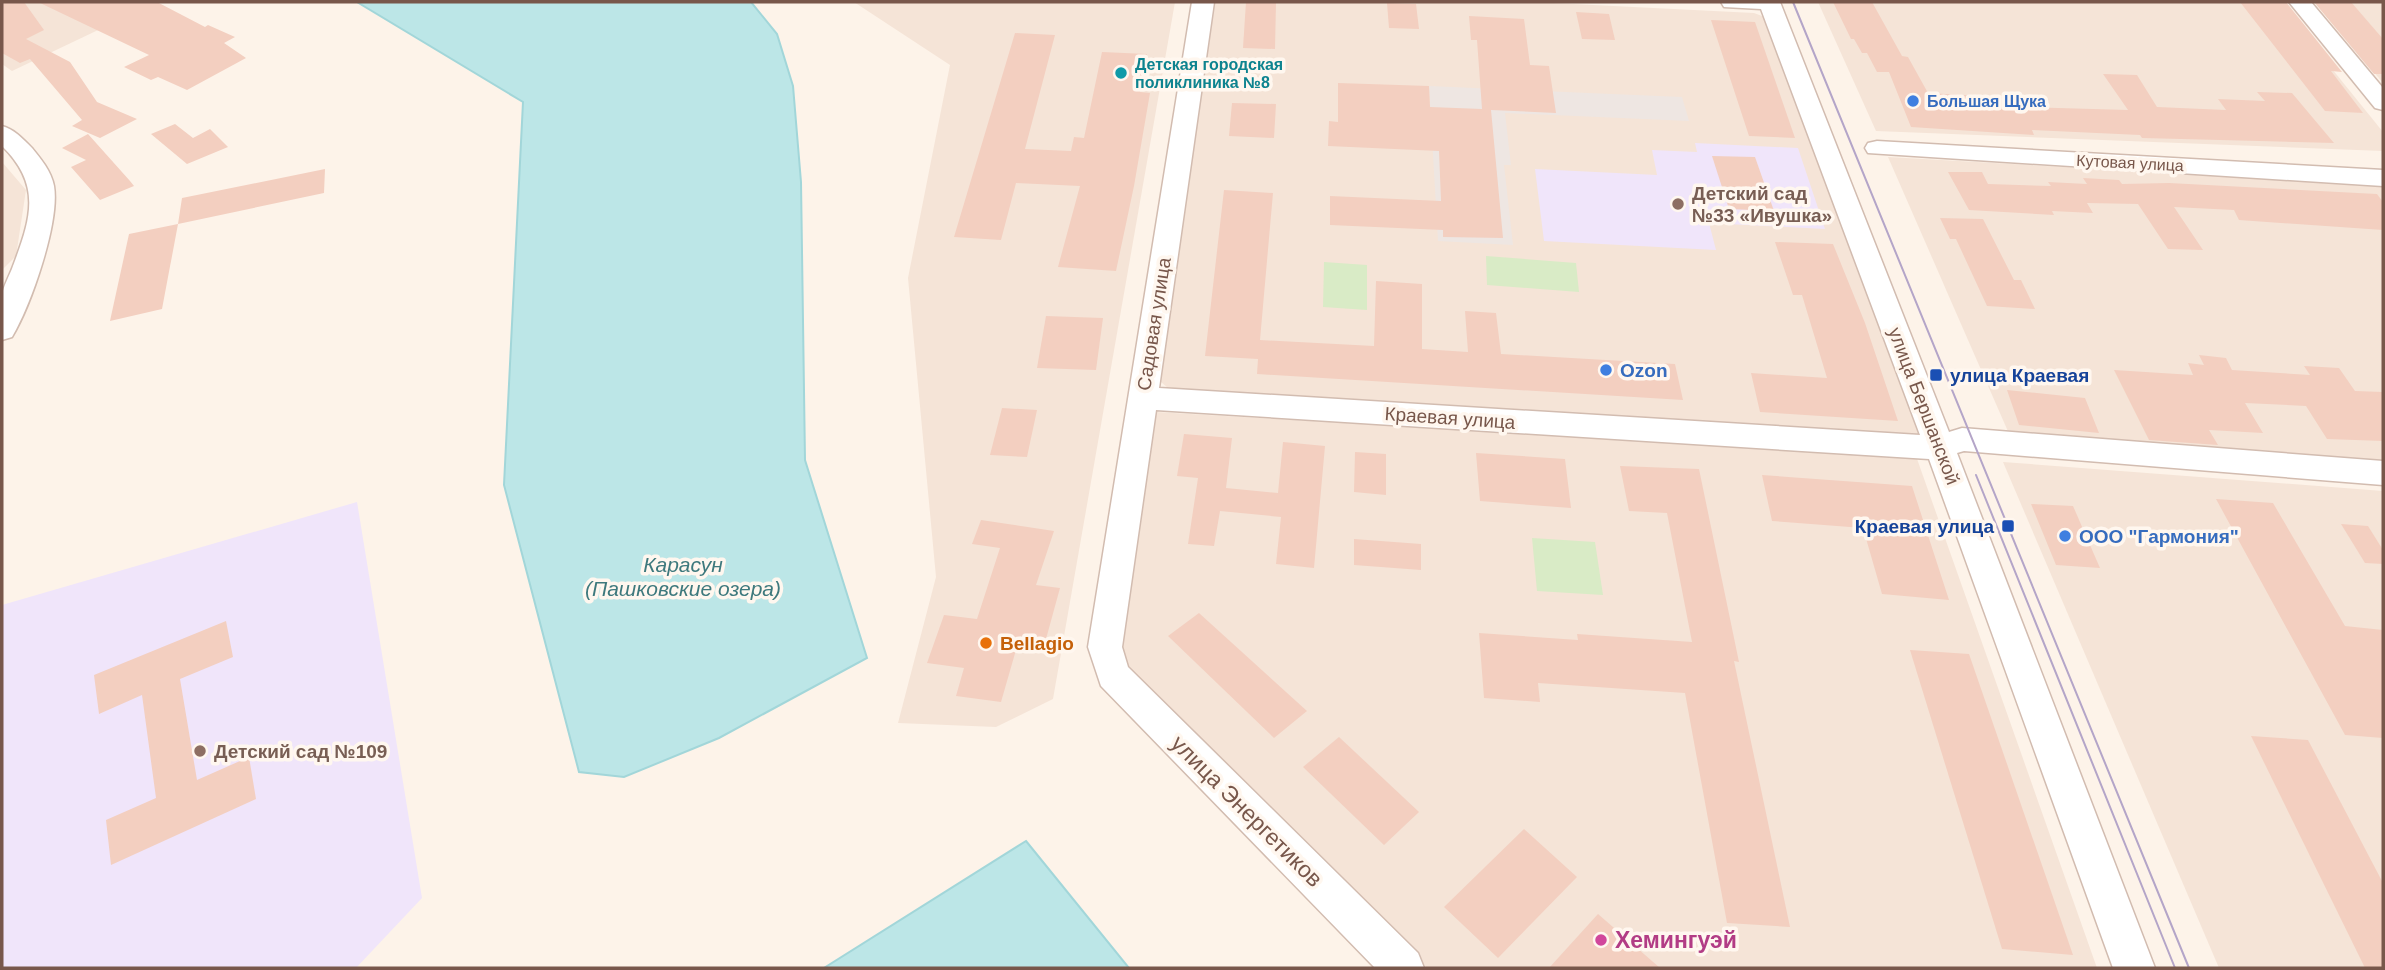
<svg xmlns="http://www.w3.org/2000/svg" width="2385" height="970" font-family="Helvetica,sans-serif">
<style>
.residential{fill:#f5e4d7}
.industrial{fill:#eee6e2}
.education{fill:#f0e5fa}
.green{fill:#d9ebc6}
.water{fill:#bce6e7;stroke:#a2d6d9;stroke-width:2}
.building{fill:#f3cfc0}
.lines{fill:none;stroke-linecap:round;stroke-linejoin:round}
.minor-casing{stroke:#d2bcb0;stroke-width:3}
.minor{fill:#fff;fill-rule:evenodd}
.tram{stroke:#b4a5c8;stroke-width:2}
.culture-dot{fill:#0f9aa8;stroke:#fff7ef;stroke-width:2.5}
.shop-dot{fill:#3f7fe0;stroke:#fff7ef;stroke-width:2.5}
.education-dot{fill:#8d6e63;stroke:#fff7ef;stroke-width:2.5}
.transit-dot{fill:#1a4fb4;stroke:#fff7ef;stroke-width:2.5}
.food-dot{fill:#e8710a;stroke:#fff7ef;stroke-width:2.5}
.hotel-dot{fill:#d1479c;stroke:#fff7ef;stroke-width:2.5}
.labels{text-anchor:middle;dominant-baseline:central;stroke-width:7;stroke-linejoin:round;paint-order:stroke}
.far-culture-label{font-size:16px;font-weight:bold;fill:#0d838f;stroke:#fff7ef;text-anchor:start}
.far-shop-label{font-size:16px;font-weight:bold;fill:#366cbe;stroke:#fff7ef;text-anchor:start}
.far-street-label{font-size:16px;fill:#78574b;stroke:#fff7ef}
.education-label{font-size:19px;font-weight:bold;fill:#785e54;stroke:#fff7ef;text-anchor:start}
.street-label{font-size:19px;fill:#78574b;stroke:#fff7ef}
.shop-label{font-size:19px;font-weight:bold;fill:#366cbe;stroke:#fff7ef;text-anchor:start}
.transit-label{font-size:19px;font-weight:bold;fill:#164399;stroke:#fff7ef;text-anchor:start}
.food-label{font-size:19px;font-weight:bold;fill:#c56008;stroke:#fff7ef;text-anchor:start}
.water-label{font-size:21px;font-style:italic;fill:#3e797d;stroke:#fff7ef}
.near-street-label{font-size:23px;fill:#78574b;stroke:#fff7ef}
.near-hotel-label{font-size:23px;font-weight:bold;fill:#b23c85;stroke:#fff7ef;text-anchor:start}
</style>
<rect width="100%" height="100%" fill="#fdf3e9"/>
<!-- residential -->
<g class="residential">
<polygon points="2,2 157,2 12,71 2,64"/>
<polygon points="854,2 1175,2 1053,699 996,727 898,723 936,577 908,278 950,65"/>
<polygon points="1212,2 1533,2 1754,13 1770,19 1928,435 1919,442 1175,394 1161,382"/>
<polygon points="1818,2 2278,2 2383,132 2383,151 1876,131"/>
<polygon points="2316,2 2383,2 2383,83"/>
<polygon points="1888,157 2383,185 2383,462 2010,436"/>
<polygon points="2,162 26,190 16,256 2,270"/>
<polygon points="1156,412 1916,456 2097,968 1427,968 1128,674 1116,655"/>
<polygon points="2003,462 2383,491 2383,968 2219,968"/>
</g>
<!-- industrial -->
<polygon class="industrial" points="1429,86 1682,97 1689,121 1505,113 1511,165 1504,165 1513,245 1438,241"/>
<!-- education -->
<g class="education">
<polygon points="1695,143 1798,148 1825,229 1709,223 1716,250 1544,241 1535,169 1657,175 1652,150 1697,152"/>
<polygon points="357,502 422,898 356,968 2,968 2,605"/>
</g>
<!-- green -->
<g class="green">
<polygon points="1486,256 1576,263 1579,292 1487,285"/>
<polygon points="1324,262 1367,265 1367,310 1323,307"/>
<polygon points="1532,538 1595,542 1603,595 1537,591"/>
</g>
<!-- water -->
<g class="water">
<polygon points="357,2 751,2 777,34 793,86 801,182 805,460 867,658 719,738 624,777 579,772 504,485 523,102"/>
<polygon points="1026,841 1129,968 824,968"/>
</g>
<!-- building -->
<g class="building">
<polygon points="2,2 24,2 44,30 26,39 70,62 97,102 137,119 100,138 72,126 82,120 30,59 20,63 2,53"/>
<polygon points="38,2 157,2 205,27 208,25 235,37 224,43 246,58 187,90 158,77 151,80 124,67 149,55"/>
<polygon points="1246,2 1276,2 1275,49 1243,48"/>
<polygon points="1833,2 1872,2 1902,56 1908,57 1928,93 2016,98 2020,107 2128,110 2103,74 2137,75 2157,107 2226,110 2218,99 2265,101 2257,92 2292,93 2334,143 2142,138 2140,135 2032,130 2034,135 1911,127 1889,72 1877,72 1867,53 1862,53 1854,39 1851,39"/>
<polygon points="2240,2 2286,2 2342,72 2331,71 2363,113 2325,111"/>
<polygon points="2314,2 2351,2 2383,39 2383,74 2374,74"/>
<polygon points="1387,3 1416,4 1419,29 1389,28"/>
<polygon points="1576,12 1609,14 1615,40 1582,39"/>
<polygon points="1469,16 1524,19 1530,65 1549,66 1556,113 1491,110 1503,238 1443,237 1443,230 1330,225 1330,196 1441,201 1439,151 1328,146 1329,121 1338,122 1338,83 1429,86 1430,107 1482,109 1477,40 1471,40"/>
<polygon points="1711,20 1755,22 1795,138 1749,136"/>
<polygon points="1015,33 1055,35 1025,149 1071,151 1074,137 1084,138 1102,52 1147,54 1140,92 1150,93 1134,186 1116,271 1058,267 1080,186 1016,183 1001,240 954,237"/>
<polygon points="1232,103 1276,104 1274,138 1229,136"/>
<polygon points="175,124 193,138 210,129 228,147 187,164 151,134"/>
<polygon points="88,134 130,181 134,186 100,200 71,167 86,160 62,148"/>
<polygon points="1712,156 1755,157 1774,211 1729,209"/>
<polygon points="325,169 324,193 178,224 182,198"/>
<polygon points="1948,172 1982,172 1988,184 2051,186 2048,182 2087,184 2083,178 2119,180 2122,184 2169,183 2377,194 2383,202 2383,230 2239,220 2234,210 2174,207 2203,250 2168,249 2138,204 2087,203 2093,213 2052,211 2054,215 1969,210"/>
<polygon points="1224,190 1273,193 1260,340 1374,346 1376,281 1422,284 1422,349 1468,352 1465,311 1496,313 1501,354 1675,364 1683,400 1257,374 1258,359 1205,356"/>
<polygon points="1940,218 1983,219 2014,280 2021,280 2035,309 1987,306 1956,239 1950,239"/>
<polygon points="178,224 162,309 110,321 129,234"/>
<polygon points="1775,242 1833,244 1865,323 1898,421 1760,412 1751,373 1827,378 1802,295 1793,295"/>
<polygon points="1046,316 1103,318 1096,370 1037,368"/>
<polygon points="2199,355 2226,358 2232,370 2310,375 2304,366 2339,368 2355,391 2383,392 2383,441 2327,439 2306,406 2245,403 2263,433 2209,430 2218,445 2149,440 2114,370 2193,375 2188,363 2204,365"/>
<polygon points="2007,390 2085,398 2099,433 2019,425"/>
<polygon points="1002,408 1037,410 1027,457 990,455"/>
<polygon points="1184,434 1232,438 1226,488 1278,493 1283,442 1325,446 1314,568 1276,564 1281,517 1220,511 1214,546 1188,544 1198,478 1177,476"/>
<polygon points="1355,452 1386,454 1386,495 1354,492"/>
<polygon points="1476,453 1565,459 1571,508 1480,501"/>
<polygon points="1620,466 1699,469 1739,662 1734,661 1790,927 1727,923 1685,693 1538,683 1540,702 1484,698 1479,633 1578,640 1577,634 1692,642 1667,513 1629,511"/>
<polygon points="1762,475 1912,486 1949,600 1882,594 1863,528 1772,521"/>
<polygon points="2216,499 2273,503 2345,626 2383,630 2383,738 2345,735"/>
<polygon points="2031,504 2073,506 2100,568 2056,565"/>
<polygon points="981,520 1054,531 1036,585 1060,588 1046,639 1020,636 1001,702 956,696 964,668 927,663 944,615 977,619 1000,548 972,544"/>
<polygon points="2341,524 2368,526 2383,550 2383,564 2365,563"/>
<polygon points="1354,539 1421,544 1421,570 1354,565"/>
<polygon points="1199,613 1307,711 1274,738 1168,636"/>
<polygon points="226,621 233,657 180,679 197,780 249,757 256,799 111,865 106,820 156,798 142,695 99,714 94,675"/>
<polygon points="1910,650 1969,654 2073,955 2002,949"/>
<polygon points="2251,736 2308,740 2383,883 2383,968 2365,968"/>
<polygon points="1339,737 1419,812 1384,845 1303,767"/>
<polygon points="1524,829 1577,877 1498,958 1444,907"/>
<polygon points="1598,914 1660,968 1549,968"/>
</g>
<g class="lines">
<defs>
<g id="minor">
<polygon points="1192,2 1214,2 1159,388 1920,435 1761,9 1724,7 1721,2 1780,2 1949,432 1962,428 2383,461 2383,485 1964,451 1957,453 2155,968 2113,968 1929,459 1156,410 1122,647 1128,667 1418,953 1424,968 1375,968 1101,686 1088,647"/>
<polygon points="2289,2 2311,2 2383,88 2383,110 2375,108"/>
<path d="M2,126c12,3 21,13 30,22 9,11 19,23 22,38 6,36 -23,119 -42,151l-10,3c-1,-13 -2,-30 0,-44 1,-10 8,-21 11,-30 18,-48 29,-81 -11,-120z"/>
<polygon points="1877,141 2383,170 2383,186 1868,153 1865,148 1868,143"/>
</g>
</defs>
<!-- minor casing -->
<use href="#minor" class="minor-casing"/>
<!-- minor -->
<use href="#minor" class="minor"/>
<!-- tram -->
<g class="tram">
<polyline points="1793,2 2189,968"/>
<polyline points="1976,475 2175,968"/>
</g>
</g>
<!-- markers -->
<circle class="culture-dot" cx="1121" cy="73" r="7"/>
<g class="shop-dot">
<circle cx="1913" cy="101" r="7"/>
<circle cx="1606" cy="370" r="7"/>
<circle cx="2065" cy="536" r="7"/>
</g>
<g class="education-dot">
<circle cx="1678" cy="204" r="7"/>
<circle cx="200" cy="751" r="7"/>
</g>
<g class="transit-dot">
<rect x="1929" y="368" width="14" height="14" rx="3.5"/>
<rect x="2001" y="519" width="14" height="14" rx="3.5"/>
</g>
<circle class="food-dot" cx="986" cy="643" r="7"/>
<circle class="hotel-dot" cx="1601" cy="940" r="7"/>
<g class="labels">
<!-- far-culture labels -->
<g class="far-culture-label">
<text x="1135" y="64">Детская городская<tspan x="1135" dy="18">поликлиника №8</tspan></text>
</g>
<!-- far-shop labels -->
<g class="far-shop-label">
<text x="1927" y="101">Большая Щука</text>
</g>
<!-- far-street labels -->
<g class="far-street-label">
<text transform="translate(2130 163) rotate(3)">Кутовая улица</text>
</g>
<!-- education labels -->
<g class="education-label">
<text x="1692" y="193">Детский сад<tspan x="1692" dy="22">№33 «Ивушка»</tspan></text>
<text x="214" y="751">Детский сад №109</text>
</g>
<!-- street labels -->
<g class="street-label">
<text transform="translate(1154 324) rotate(-81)">Садовая улица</text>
<text transform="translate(1924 406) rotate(69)">улица Бершанской</text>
<text transform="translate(1450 418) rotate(4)">Краевая улица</text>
</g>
<!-- shop labels -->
<g class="shop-label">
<text x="1620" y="370">Ozon</text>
<text x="2079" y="536">ООО "Гармония"</text>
</g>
<!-- transit labels -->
<g class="transit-label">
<text x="1950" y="375">улица Краевая</text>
<text x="1994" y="526" text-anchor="end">Краевая улица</text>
</g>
<!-- food labels -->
<g class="food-label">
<text x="1000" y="643">Bellagio</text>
</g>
<!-- water labels -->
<g class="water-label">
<text x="683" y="564">Карасун<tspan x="683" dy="24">(Пашковские озера)</tspan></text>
</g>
<!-- near-street labels -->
<g class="near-street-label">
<text transform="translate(1247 811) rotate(45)">улица Энергетиков</text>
</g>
<!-- near-hotel labels -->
<g class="near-hotel-label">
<text x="1615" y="940">Хемингуэй</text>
</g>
</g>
<!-- border -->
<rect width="2385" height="970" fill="none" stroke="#78574b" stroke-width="7"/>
</svg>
